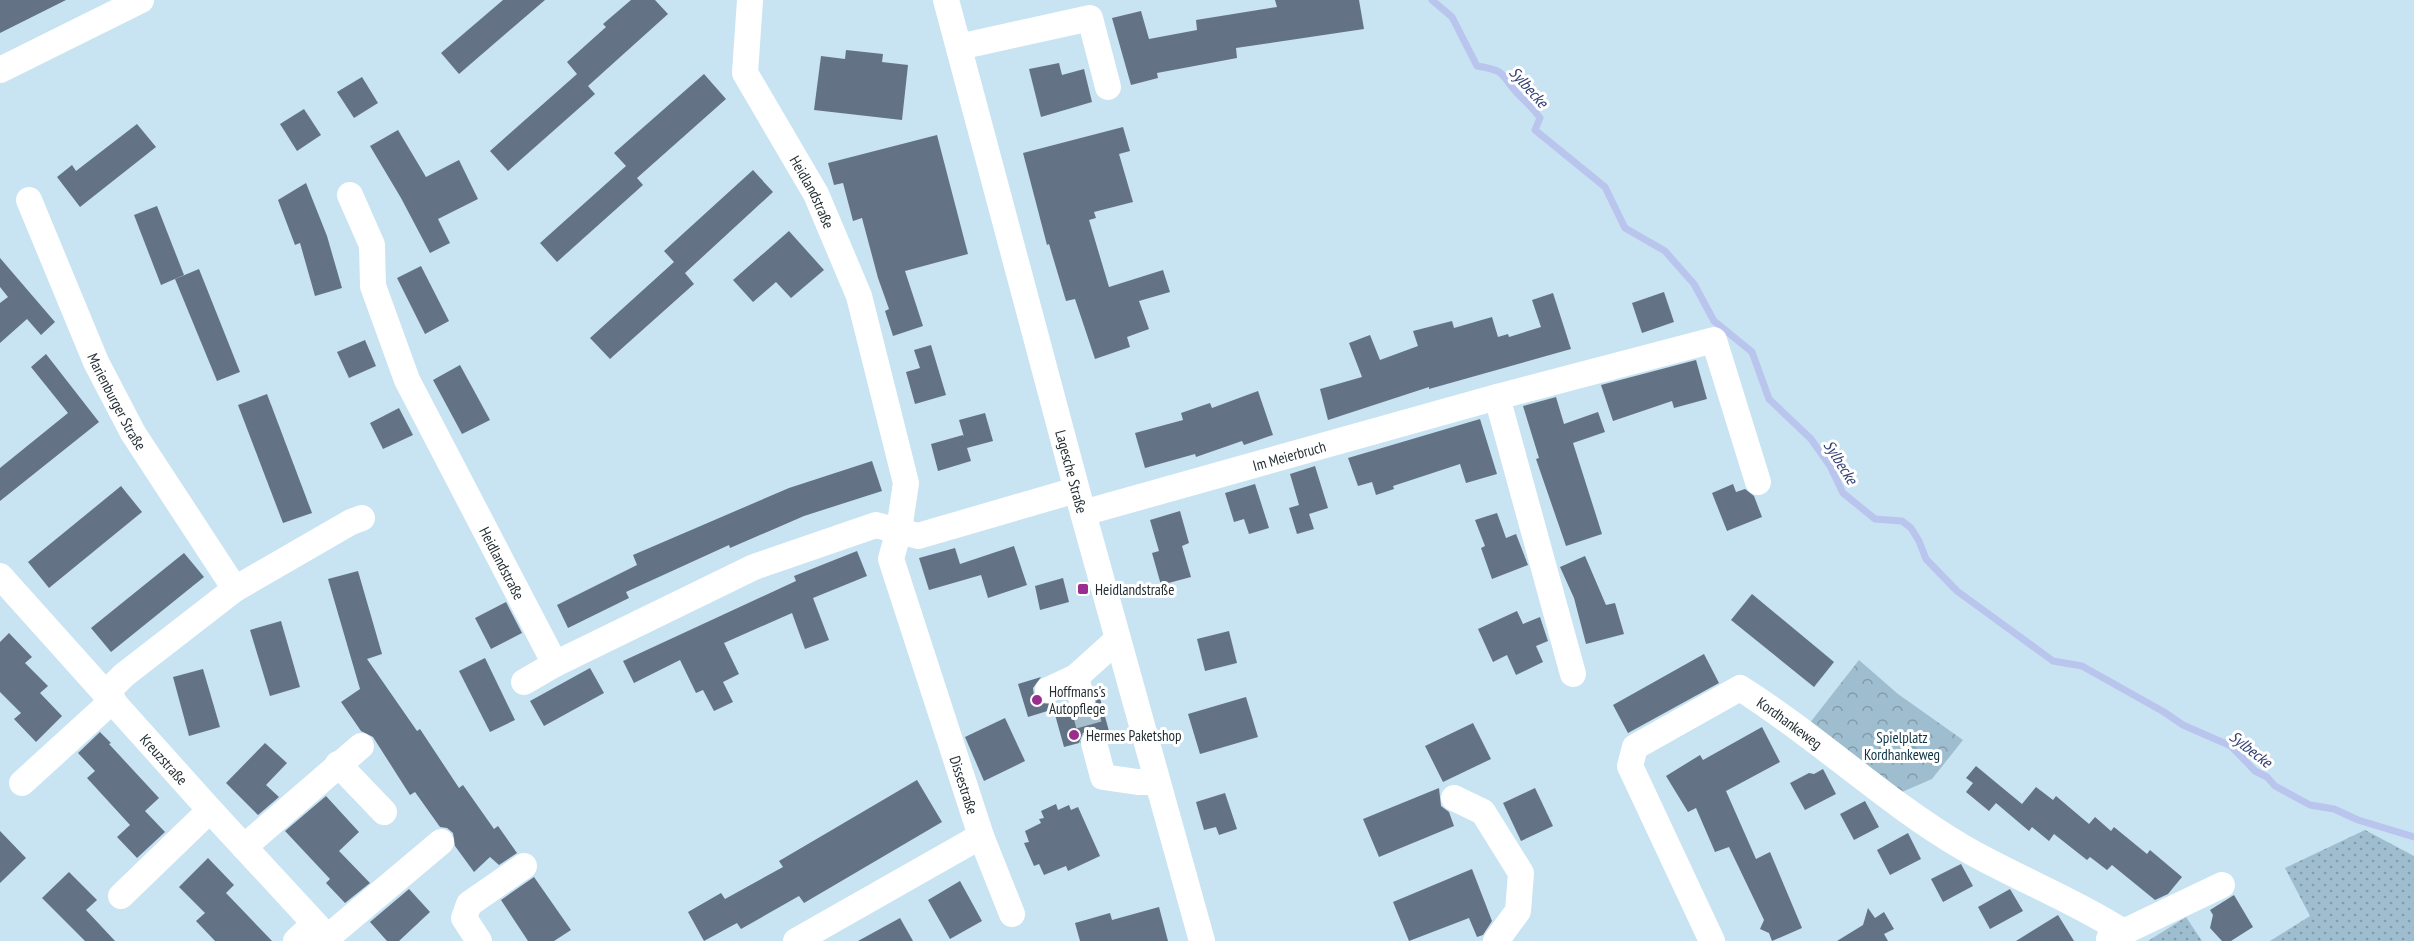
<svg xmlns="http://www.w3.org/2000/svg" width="2414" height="941" font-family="'PT Sans Narrow',sans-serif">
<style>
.grass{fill:url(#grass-dots)}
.park{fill:url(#park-crowns)}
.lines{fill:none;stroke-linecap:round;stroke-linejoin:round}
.stream{stroke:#b9c5ed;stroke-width:7}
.building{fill:#637385}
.minor-tunnel{stroke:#a7bfcc;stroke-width:26;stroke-dasharray:26 13;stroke-linecap:butt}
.minor{stroke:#fff;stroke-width:26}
.poi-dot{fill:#9a2d8e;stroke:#fff;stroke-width:2}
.labels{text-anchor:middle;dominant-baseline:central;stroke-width:6;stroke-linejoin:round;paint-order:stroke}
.street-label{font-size:15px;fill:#252f34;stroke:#fff}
.poi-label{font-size:15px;fill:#252f34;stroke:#fff;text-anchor:start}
.park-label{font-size:15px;fill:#0e3546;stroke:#fff}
.water-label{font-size:16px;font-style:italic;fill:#364174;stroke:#fff}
</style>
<defs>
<pattern id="grass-dots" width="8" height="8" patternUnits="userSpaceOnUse" patternTransform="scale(1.5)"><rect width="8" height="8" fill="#9ebecf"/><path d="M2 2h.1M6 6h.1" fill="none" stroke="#819ba9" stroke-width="1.8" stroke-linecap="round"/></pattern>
<pattern id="park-crowns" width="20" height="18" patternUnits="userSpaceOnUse" patternTransform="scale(1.5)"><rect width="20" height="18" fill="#9ebecf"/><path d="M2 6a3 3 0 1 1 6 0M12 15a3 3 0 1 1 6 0" fill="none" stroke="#819ba9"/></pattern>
</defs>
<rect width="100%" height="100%" fill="#c8e3f2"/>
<!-- grass -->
<g class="grass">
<polygon points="2365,830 2414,856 2414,941 2270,941 2310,916 2285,868"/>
<polygon points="2186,917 2202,941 2148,941"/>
</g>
<!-- park -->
<polygon class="park" points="1859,660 1898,694 1963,740 1932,779 1902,792 1809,724"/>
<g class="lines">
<!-- stream -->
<path class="stream" d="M1432,0l20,17 25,49c31,5 22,8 41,28 8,8 15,14 22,24l-5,12 70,57 20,41 40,23 29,33 20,37 38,31 17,47 42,40 19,27 13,27 32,26 27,2 9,7 8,13 7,18 31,32 96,70 29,5 82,46 19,13 48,21 24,25 12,6 8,9 35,19 24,4 24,11 56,17"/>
</g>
<!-- building -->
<g class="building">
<polygon points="0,0 66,0 0,33"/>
<polygon points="503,0 545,0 459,74 441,53"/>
<polygon points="631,0 655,0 668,14 588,86 595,94 508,171 490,151 577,74 567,62 606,27 603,24"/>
<polygon points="1275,0 1359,0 1364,29 1236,48 1237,58 1157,73 1158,78 1131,85 1112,18 1141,11 1149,39 1197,30 1196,20 1277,7"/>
<polygon points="846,50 883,54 882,62 908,65 902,120 814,110 821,56 845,59"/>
<polygon points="1059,63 1062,75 1084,69 1092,102 1041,117 1029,69"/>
<polygon points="704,74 726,99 637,178 643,185 557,262 540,243 626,166 614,153"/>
<polygon points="362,77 378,103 354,118 337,92"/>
<polygon points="304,109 321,135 297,151 280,124"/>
<polygon points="137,124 156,147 80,207 57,177 72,165 76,171"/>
<polygon points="1123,127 1130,151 1119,154 1133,202 1094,212 1096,218 1089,220 1109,287 1163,270 1170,292 1139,301 1149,329 1127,337 1130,347 1095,359 1075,299 1066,301 1049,244 1047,245 1023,153"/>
<polygon points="398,130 426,177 459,160 478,199 438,219 450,243 430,253 401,198 370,146"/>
<polygon points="937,135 968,254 905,271 923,326 893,336 885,311 889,309 878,278 862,218 853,221 843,183 834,185 828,163"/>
<polygon points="753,170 773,192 685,273 694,284 610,359 590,338 674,262 664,251"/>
<polygon points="306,183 327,236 342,288 315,296 300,243 295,245 278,200"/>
<polygon points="157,206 184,275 161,285 134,215"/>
<polygon points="789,231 824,270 791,298 776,282 753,302 733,280"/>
<polygon points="0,258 55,322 41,335 27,319 0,343 0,303 8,297 0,287"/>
<polygon points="421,266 449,321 425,334 397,278"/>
<polygon points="199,269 240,372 217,381 175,279"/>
<polygon points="1664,292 1674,322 1642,333 1632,303"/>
<polygon points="1553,293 1571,349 1429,389 1429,387 1328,420 1320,389 1362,377 1349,343 1370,335 1380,360 1418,346 1413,331 1452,321 1454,328 1492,317 1498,337 1508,334 1509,337 1541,327 1532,300"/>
<polygon points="365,340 376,366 349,378 337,352"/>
<polygon points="931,345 946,395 915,404 906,372 920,368 914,350"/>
<polygon points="46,354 99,422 0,501 0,468 68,413 31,367"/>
<polygon points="1696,360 1707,399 1674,408 1672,401 1613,421 1601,385"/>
<polygon points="460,365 490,420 462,434 433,380"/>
<polygon points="1258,391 1273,435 1244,445 1242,441 1196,457 1195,454 1145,468 1135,433 1183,420 1181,413 1210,403 1212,408"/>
<polygon points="267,394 312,513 283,523 238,405"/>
<polygon points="1556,397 1564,424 1598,412 1605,432 1573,443 1602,534 1566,546 1536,459 1539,458 1523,406"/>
<polygon points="399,408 413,435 383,449 370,423"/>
<polygon points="985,413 993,441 967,448 971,461 938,471 931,444 963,435 964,437 959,420"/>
<polygon points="1480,419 1497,474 1466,483 1460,464 1393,486 1394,489 1376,495 1372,482 1358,486 1348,458"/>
<polygon points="872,461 882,491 804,516 730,548 729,545 626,592 629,598 568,628 557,605 637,565 633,555 789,488"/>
<polygon points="1315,466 1328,508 1309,514 1314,529 1297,534 1289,508 1299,505 1290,474"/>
<polygon points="1255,484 1269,528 1249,534 1244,519 1234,522 1225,493"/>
<polygon points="1733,484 1736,492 1745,489 1754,496 1762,517 1727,531 1712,493"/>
<polygon points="121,486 142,512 49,588 28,562"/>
<polygon points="1180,511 1189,543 1182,546 1191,577 1161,585 1152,553 1159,551 1150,520"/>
<polygon points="1497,513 1506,538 1516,534 1528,565 1492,579 1481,548 1485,546 1475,520"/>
<polygon points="1014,546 1027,585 988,598 981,575 929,590 919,558 955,548 960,564"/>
<polygon points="857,551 867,576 813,598 829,640 805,649 792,613 724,643 739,674 723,682 733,702 714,711 703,690 696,693 680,660 634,683 623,661 796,581 794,576"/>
<polygon points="184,553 204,577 111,652 91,628"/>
<polygon points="1585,556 1606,605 1615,603 1624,634 1586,644 1574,598 1560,567"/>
<polygon points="358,571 382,654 367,659 417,731 420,729 459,788 463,785 494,829 498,826 517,853 499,865 490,857 474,872 455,846 453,833 447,828 440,827 415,792 410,795 373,737 361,731 341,702 360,689 328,579"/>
<polygon points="1063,578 1069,602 1040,610 1035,586"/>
<polygon points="1752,594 1834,662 1814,687 1731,620"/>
<polygon points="506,602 522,633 491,649 475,618"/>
<polygon points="1517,611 1523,624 1540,617 1548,641 1536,646 1543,662 1516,675 1507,655 1493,662 1478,629"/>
<polygon points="281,621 300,687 270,696 250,630"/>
<polygon points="1229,631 1237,663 1205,671 1197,639"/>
<polygon points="9,633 32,657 25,663 48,686 40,693 62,716 36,742 14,719 21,713 0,692 0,642"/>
<polygon points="1704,654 1719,683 1628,733 1613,705"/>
<polygon points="485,658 515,720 490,732 459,671"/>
<polygon points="590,668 604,693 544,726 530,701"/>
<polygon points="203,669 220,727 189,736 173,677"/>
<polygon points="1041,677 1033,688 1034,696 1040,703 1053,704 1054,709 1028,717 1018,684"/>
<polygon points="1246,697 1258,737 1200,754 1188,714"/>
<polygon points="1100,698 1110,735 1107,736 1098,729 1090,729 1083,733 1079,743 1064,747 1054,711 1069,707 1077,714 1086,714 1093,710 1097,699"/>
<polygon points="1005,718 1025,761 984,781 965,737"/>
<polygon points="1473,723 1491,759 1443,782 1425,746"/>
<polygon points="1762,727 1780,762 1726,791 1756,859 1770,852 1802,928 1772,941 1769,933 1760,929 1764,920 1729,847 1715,852 1696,808 1688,812 1666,776 1700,755 1703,760"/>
<polygon points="100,732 111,743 109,744 159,798 145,811 165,832 137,858 117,837 130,825 87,778 95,771 78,753"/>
<polygon points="265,743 287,763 266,785 279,797 258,815 226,783"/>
<polygon points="1976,766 2022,804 2036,787 2053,800 2056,796 2089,824 2095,817 2111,831 2114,827 2147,854 2150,850 2182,877 2168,894 2155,900 2112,865 2107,870 2090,857 2087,860 2054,834 2049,841 2032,827 2029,831 1996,803 1989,811 1966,792 1973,783 1966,778"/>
<polygon points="1823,769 1836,794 1805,810 1790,783 1809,773 1814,774"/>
<polygon points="917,780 942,822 804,903 799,896 741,929 737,923 704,941 688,912 721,893 725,899 783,867 779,861"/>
<polygon points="1439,788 1441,806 1449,812 1454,826 1379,857 1363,819"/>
<polygon points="1535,788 1553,826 1521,841 1503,803"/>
<polygon points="1225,793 1237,829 1219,835 1216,827 1204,830 1196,802"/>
<polygon points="326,796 359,832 339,851 370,883 345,903 326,883 330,879 285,831"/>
<polygon points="1865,801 1879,827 1854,840 1840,814"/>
<polygon points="1056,804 1058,810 1069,805 1071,810 1078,807 1100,856 1068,871 1066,866 1044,875 1039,864 1034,866 1024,843 1029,842 1025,831 1041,823 1039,819 1044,818 1041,811"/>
<polygon points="0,831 26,858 0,883"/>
<polygon points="1908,833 1921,859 1890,875 1877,850"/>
<polygon points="208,858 234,885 226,893 272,941 215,941 196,921 205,913 179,887"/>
<polygon points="1961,864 1973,886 1943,902 1931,879"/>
<polygon points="1472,869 1492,921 1483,935 1477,937 1469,918 1409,941 1393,902"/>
<polygon points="69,872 97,900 86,910 115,941 85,941 42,898"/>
<polygon points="534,877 571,930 554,941 528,941 501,900"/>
<polygon points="960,881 982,921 950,939 928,900"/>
<polygon points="409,889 430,912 399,941 387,941 370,922"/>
<polygon points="2010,889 2023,911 1990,929 1978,907"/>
<polygon points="2234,895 2253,927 2231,941 2222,941 2210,928 2213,915 2210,910"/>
<polygon points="1159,907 1168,941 1080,941 1075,923 1110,913 1112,920"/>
<polygon points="1868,908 1875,918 1884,912 1894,929 1884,934 1888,941 1837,941 1863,925"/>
<polygon points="2058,915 2074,941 2016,941"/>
<polygon points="900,918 913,941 858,941"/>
</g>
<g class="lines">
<!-- minor-tunnel -->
<polyline class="minor-tunnel" points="1082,700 1094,743"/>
<!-- minor -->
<g class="minor">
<path id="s1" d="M750,0l-5,73 71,121 43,102 47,187 -7,47 -8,29 90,277 31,78"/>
<path id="s2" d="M946,0l137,513 119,428"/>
<polyline points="959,47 1090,18 1108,87"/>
<polyline points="0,70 141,0"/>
<path id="s3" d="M350,195l22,50 1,41 34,94 148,284 199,-97 122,-42 42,11 158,-46"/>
<path id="s4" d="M29,200l67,162 37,71 102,156 -111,86 -18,18"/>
<polyline points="1497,397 1573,674"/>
<path id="s5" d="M1083,513l414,-116 217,-57 44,142"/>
<path id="s6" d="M0,576l210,234 121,131"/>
<polyline points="235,589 351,522 362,518"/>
<polyline points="524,682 555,664"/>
<polyline points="1048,690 1076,677"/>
<polyline points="1082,700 1076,677 1117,640"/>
<polyline points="1094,743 1103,777 1138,782 1157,782"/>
<polyline points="338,764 384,812"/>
<polyline points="22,783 113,700"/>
<polyline points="1454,798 1483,812 1521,873 1518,911 1496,941"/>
<polyline points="244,847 361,746"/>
<polyline points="121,896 210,810"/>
<polyline points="328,937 441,842"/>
<polyline points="2109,939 2222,885"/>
<polyline points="296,941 314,924"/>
<polyline points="479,941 464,918 469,904 524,866"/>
<polyline points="796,941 981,836"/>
<path id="s7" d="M1712,941l-82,-175 5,-19 105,-59c78,49 145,114 224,160 52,30 108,51 158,83"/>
</g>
</g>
<!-- markers -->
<g class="poi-dot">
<rect x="1077" y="583" width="12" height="12" rx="3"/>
<circle cx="1037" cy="700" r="6"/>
<circle cx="1074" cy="735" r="6"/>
</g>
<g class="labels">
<!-- street labels -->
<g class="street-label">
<text stroke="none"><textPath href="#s1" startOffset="210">Heidlandstraße</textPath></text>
<text stroke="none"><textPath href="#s4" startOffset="220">Marienburger Straße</textPath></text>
<text stroke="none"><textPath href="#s5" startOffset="214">Im Meierbruch</textPath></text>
<text stroke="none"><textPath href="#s2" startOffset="488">Lagesche Straße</textPath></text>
<text stroke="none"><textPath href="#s3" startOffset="402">Heidlandstraße</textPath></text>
<text stroke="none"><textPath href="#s7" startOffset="394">Kordhankeweg</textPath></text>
<text stroke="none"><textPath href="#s6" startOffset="246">Kreuzstraße</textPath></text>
<text stroke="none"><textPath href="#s1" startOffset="832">Dissestraße</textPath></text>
</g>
<!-- poi labels -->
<g class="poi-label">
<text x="1095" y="589">Heidlandstraße</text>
<text x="1049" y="691">Hoffmans's<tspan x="1049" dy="17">Autopflege</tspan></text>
<text x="1086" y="735">Hermes Paketshop</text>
</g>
<!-- park labels -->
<g class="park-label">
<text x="1902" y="737">Spielplatz<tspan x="1902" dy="17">Kordhankeweg</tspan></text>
</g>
<!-- water labels -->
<g class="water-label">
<text transform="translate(1529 87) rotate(48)">Sylbecke</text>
<text transform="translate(1841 462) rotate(58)">Sylbecke</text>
<text transform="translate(2251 749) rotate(38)">Sylbecke</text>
</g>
</g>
</svg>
